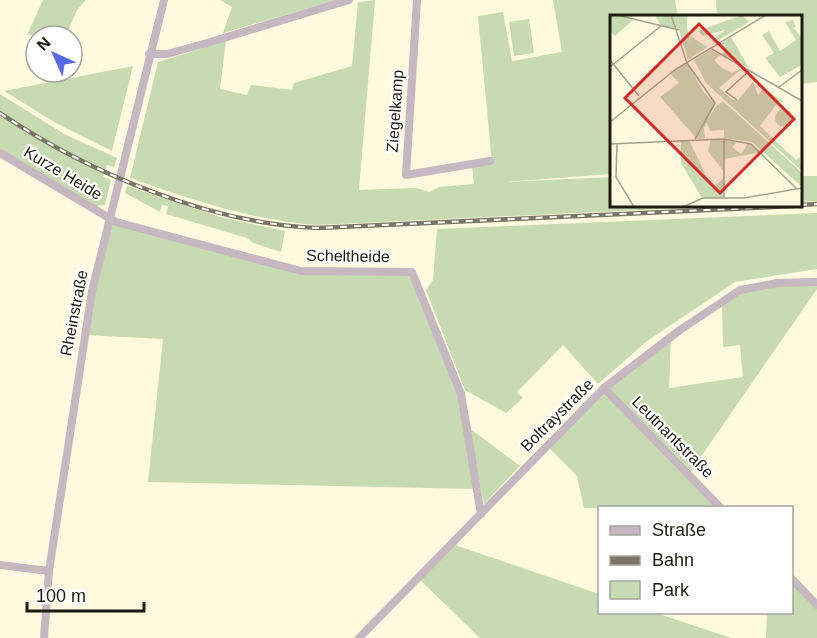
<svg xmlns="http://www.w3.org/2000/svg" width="817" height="638" font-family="Helvetica,sans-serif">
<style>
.green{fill:#c8dab1}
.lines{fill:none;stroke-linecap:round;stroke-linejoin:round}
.minor{stroke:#c5b8c1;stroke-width:8}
.rail-casing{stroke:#7a7665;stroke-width:4.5}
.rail{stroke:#fff;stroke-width:2;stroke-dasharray:7;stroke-linecap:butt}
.labels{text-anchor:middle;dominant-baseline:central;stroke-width:4.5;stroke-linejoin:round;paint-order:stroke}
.street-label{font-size:16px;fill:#1e1c10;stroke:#fff}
.inset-road{fill:none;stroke:#a5a18c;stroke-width:1.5}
.view{fill:#d62828;fill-opacity:0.15;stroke:#d62828;stroke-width:3}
.inset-edge{fill:none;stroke:#1e1c10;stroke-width:3}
</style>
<rect width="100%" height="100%" fill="#fff9df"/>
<!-- green -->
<g class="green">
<polygon points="43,0 86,0 77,10 67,33 27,35"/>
<polygon points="220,0 336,0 223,33 232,7"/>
<path d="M375,0l-16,190h-2l59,-2 13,4 10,-5 35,-3 -2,-19 20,-2 -14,-147 25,-4 9,49 50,-9 -9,-52h122l3,16h-66l-1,158 -105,8 105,-5 1,29h114l-409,19c-66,-5 -125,-25 -187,-47l28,-116 68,-21 -6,48 27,6 4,-10 41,5 2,-7 58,-17 6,-64z"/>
<polygon points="716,0 817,0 817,82 801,84 800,16 717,16"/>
<polygon points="529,19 534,53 514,56 509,22"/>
<polygon points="133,66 112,151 56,123 4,91"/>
<polygon points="0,94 64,134 117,158 114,167 107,165 103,177 111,180 105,205 94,206 0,149"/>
<polygon points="800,176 817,176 817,201 801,202"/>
<polygon points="127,186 220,217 285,231 281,252 253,243 247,238 166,214 168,206 162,205 160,212 125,193"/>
<polygon points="817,213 817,269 735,282 647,341 598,384 563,345 517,392 523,398 506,413 465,390 426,290 433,280 437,229"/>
<polygon points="110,219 301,271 412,272 461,394 476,489 148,482 163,339 85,335"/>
<polygon points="817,282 817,289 689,474 721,507 584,508 577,476 547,446 604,388 671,337 669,388 743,377 740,345 723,347 722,302 740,290"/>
<polygon points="469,428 520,466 484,504"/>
<polygon points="452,544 599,594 600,612 656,613 731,638 480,638 419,579"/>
<polygon points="792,579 817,605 817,638 766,638 767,613 792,612"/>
</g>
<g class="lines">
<!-- minor -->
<g class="minor">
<polyline points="417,0 406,175 490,161"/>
<polyline points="149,54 167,54 207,43 349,0"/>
<polyline points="0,153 116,222 301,271 412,272 461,394 481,514"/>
<polyline points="604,388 721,508"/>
<polyline points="0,565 49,571"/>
<polyline points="792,579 817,605"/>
<polyline points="44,638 49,571 92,291 164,0"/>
<polyline points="359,638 604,388 680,330 740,290 777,283 817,282"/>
</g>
<defs>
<g id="rail">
<path d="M0,113c89,60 210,111 318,115l476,-22"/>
<polyline points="800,205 817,204"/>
</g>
</defs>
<!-- rail casing -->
<use href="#rail" class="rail-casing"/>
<!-- rail -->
<use href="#rail" class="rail"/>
</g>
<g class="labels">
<!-- street labels -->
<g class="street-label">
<text transform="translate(395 111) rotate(-86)">Ziegelkamp</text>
<text transform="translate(63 173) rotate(31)">Kurze Heide</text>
<text transform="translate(348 256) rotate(1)">Scheltheide</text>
<text transform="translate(74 313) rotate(-79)">Rheinstraße</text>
<text transform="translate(557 415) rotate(-45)">Boltraystraße</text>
<text transform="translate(673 437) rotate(45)">Leutnantstraße</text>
</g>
</g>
<!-- overview -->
<g transform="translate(610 15)">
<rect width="192" height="192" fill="#fff9df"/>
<path d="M0,0h16l7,5 -18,16 -5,-5zM45,0h32v12l3,17 -1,-9 18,12 -19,13 -9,-30 -18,-4zM132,0l7,7 -35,21 -2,-3 13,-10 -22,6 -5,-5zM183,5l3,6 -3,2 9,9v28l-22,12 -15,-19 9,-5 -12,-18 7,-4 11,20 16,-11 -11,-18zM121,22l18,31 -28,-14 4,-2 -3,-9zM100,35l11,5 -7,5 8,8 10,5 11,-5 -24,20 14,12h5l15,-18 5,13 5,-7 22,15 -6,-2 -19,25 36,34 4,-3 2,14 -96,-88 -12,-23zM77,47l16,29 12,12 -7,17 7,-13 8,-6 79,72v14l-50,-45 -28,-4v-8l-14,1 -3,-8 -3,5 1,10 -8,1 -37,-42 19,-14 -9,-10zM165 103a9 9 0 1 1 18 0a9 9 0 1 1-18 0ZM101,124l27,2 -6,6 9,7 7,-11 14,9 -38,7v13l-16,-21zM71,125h8l23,48 12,-10v20h-22l-21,-35z" fill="#c8dab1"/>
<path class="inset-road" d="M7,0l62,15M61,0l16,48 28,40 -20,36M100,33l92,53M0,45l29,36M0,52l51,-41M169,72l23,-17M127,85l-11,-8 24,-22M0,107l66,-53 90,-54M7,128l-1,34 18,30M0,129l114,-5 27,5 46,45M114,182v-58M73,192l20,-9h41l58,-10"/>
<path class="view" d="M89,9l95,95 -74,74 -95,-95z"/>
<rect width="192" height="192" class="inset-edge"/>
</g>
<!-- legend -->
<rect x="598" y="506" width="195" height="108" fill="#ffffff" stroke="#a5a49f" stroke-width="1.5"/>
<rect x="610" y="526" width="30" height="9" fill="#c5b8c1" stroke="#a5a49f" stroke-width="1.5"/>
<text x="652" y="536" font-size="18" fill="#1e1c10">Straße</text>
<rect x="610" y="556" width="30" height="9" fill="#7a7665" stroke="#a5a49f" stroke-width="1.5"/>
<text x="652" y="566" font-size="18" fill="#1e1c10">Bahn</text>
<rect x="610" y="581" width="30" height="18" fill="#c8dab1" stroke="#a5a49f" stroke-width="1.5"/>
<text x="652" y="596" font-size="18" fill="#1e1c10">Park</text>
<!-- north arrow -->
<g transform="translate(54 54) rotate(315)"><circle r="28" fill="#ffffff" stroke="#a5a49f" stroke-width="1.5"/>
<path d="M0-4.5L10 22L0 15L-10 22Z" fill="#576ae1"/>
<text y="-9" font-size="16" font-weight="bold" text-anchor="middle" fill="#1e1c10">N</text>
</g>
<!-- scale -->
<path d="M27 602v9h117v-9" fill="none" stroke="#1e1c10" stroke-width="3"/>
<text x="36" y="602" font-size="18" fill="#1e1c10" stroke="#ffffff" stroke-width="4.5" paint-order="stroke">100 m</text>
</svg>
